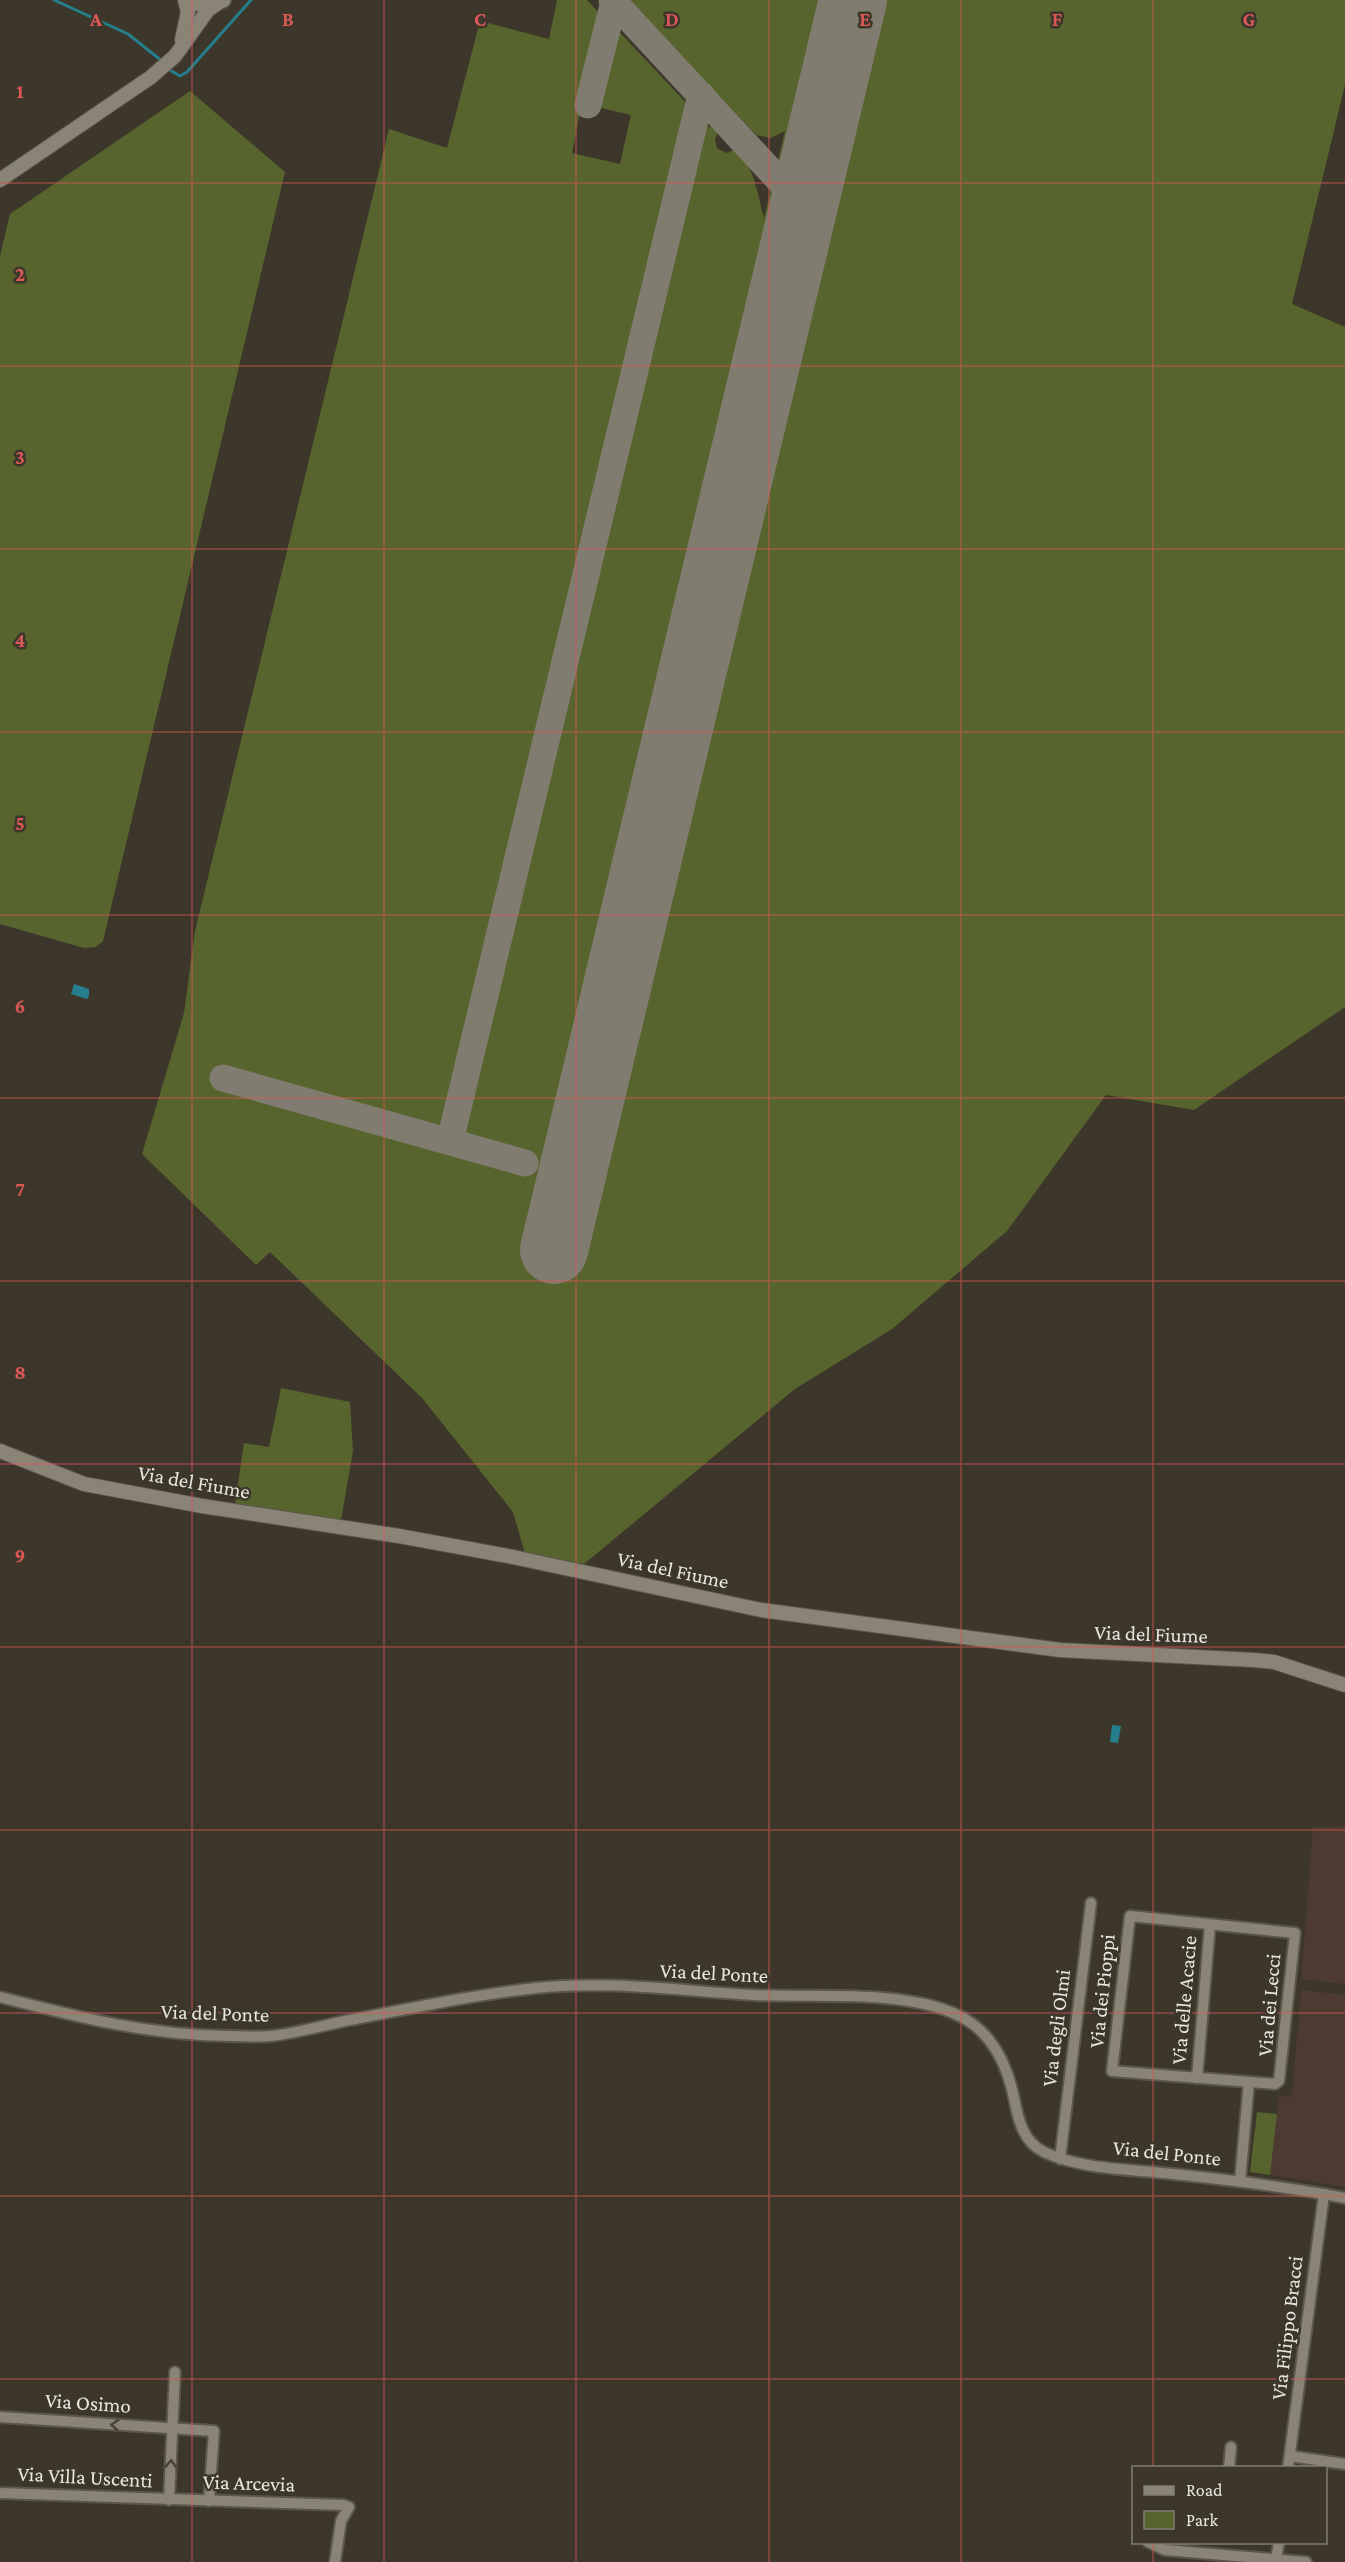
<svg xmlns="http://www.w3.org/2000/svg" width="1345" height="2562" font-family="'Crimson Pro',serif">
<style>
.education{fill:#4d3a32}
.green{fill:#58642d}
.water{fill:#257e8c}
.lines{fill:none;stroke-linecap:round;stroke-linejoin:round}
.stream{stroke:#257e8c;stroke-width:3}
.taxiway{stroke:#807c70;stroke-width:27}
.runway{stroke:#807c70;stroke-width:68}
.minor-casing{stroke:#5a564b;stroke-width:14}
.tertiary-casing{stroke:#5a564b;stroke-width:16}
.secondary-casing{stroke:#5a564b;stroke-width:18}
.minor{stroke:#8a8476;stroke-width:10}
.tertiary{stroke:#8a8476;stroke-width:14}
.secondary{stroke:#8a8476;stroke-width:15}
.oneway{stroke:#484335}
.grid{fill:none;stroke:#db5856;stroke-width:1.5;stroke-opacity:0.55}
.labels{text-anchor:middle;dominant-baseline:central;stroke-width:5;stroke-linejoin:round;paint-order:stroke}
.street-label{font-size:21px;fill:#e9e6de;stroke:#3c372a}
.grid-label{font-size:20px;text-anchor:middle;font-weight:bold;fill:#db5856;stroke:#3c372a;stroke-width:5;stroke-linejoin:round;paint-order:stroke}
</style>
<rect width="100%" height="100%" fill="#3c372a"/>
<!-- education -->
<g class="education">
<polygon points="1345,1826 1345,1984 1301,1979 1313,1827"/>
<polygon points="1301,1990 1345,1995 1345,2187 1270,2175 1279,2096 1292,2097"/>
</g>
<!-- green -->
<g class="green">
<path d="M557,0h30l12,13 -27,140 48,11 11,-49 -43,-10 21,-84 101,107 1,-3 7,7 -3,7 2,9 9,5 10,-4c19,20 21,43 28,69l21,-87 -15,7 -14,-3 -128,-135h717v85l-53,219 53,23v680l-151,103 -88,-15 -99,136 -115,98 -97,60 -211,175 -58,-7 -13,-45 -91,-114 -152,-146 -14,13 -114,-111 42,-141 11,-82 194,-802 58,19 33,-127 69,18z"/>
<polygon points="190,91 285,172 103,941 96,947 84,948 0,924 0,256 10,214"/>
<polygon points="281,1388 350,1402 353,1451 341,1520 235,1505 244,1443 269,1447"/>
<polygon points="1257,2112 1277,2114 1270,2175 1250,2172"/>
</g>
<!-- water -->
<g class="water">
<polygon points="74,984 89,989 89,996 87,999 71,994"/>
<polygon points="1112,1725 1121,1726 1118,1743 1110,1742"/>
</g>
<g class="lines">
<!-- stream -->
<g class="stream">
<polyline points="54,0 128,34 162,61"/>
<polyline points="168,69 180,76 187,72 251,0"/>
</g>
<!-- taxiway -->
<g class="taxiway">
<polyline points="612,0 804,207"/>
<polyline points="588,105 614,2"/>
<polyline points="223,1078 525,1163"/>
<polyline points="450,1141 701,95"/>
</g>
<!-- runway -->
<polyline class="runway" points="554,1250 853,0"/>
<defs>
<g id="minor">
<polygon points="1130,1916 1295,1933 1279,2081 1275,2084 1112,2071"/>
<path d="M0,1997c78,20 146,38 228,39 14,0 29,1 43,0 27,-3 53,-11 79,-16 62,-12 123,-25 186,-32 71,-8 146,3 217,7 43,2 88,-1 131,3 72,7 114,24 130,100 4,21 9,44 30,54 38,18 88,17 129,22 58,6 115,13 172,24"/>
<polyline points="1197,2078 1210,1925"/>
<polyline points="1060,2159 1091,1903"/>
<polyline points="1240,2181 1249,2082"/>
<polyline points="0,2417 214,2431 209,2501"/>
<polyline points="1290,2456 1345,2464"/>
<polyline points="1229,2468 1231,2447"/>
<polyline points="1288,2468 1324,2194"/>
<polyline points="0,2493 343,2505 349,2507 341,2521 335,2562"/>
<polyline points="169,2500 175,2372"/>
<polyline points="1148,2542 1165,2550 1306,2562"/>
<polyline points="1276,2559 1279,2542"/>
</g>
<g id="tertiary">
<polyline points="182,40 188,12 185,0"/>
<polyline points="0,180 151,77 175,56 208,10 218,3"/>
<polyline points="0,1451 84,1484 202,1506 399,1536 513,1557 761,1610 1060,1650 1254,1660 1274,1662 1345,1685"/>
</g>
<polyline id="secondary" points="190,0 205,6 223,0"/>
</defs>
<!-- minor casing -->
<use href="#minor" class="minor-casing"/>
<!-- tertiary casing -->
<use href="#tertiary" class="tertiary-casing"/>
<!-- secondary casing -->
<use href="#secondary" class="secondary-casing"/>
<!-- minor -->
<use href="#minor" class="minor"/>
<!-- tertiary -->
<use href="#tertiary" class="tertiary"/>
<!-- secondary -->
<use href="#secondary" class="secondary"/>
</g>
<!-- one-way arrows -->
<defs><path id="oneway-chevron" d="M-2-3.5L2.5 0L-2 3.5" fill="none" stroke-width="1.6" stroke-linecap="round" stroke-linejoin="round" transform="scale(1.5)"/></defs>
<g class="oneway">
<use href="#oneway-chevron" transform="translate(115 2425) rotate(-176)"/>
<use href="#oneway-chevron" transform="translate(171 2464) rotate(-86)"/>
</g>
<!-- grid -->
<path class="grid" d="M192,0v2562M384,0v2562M576,0v2562M769,0v2562M961,0v2562M1153,0v2468M0,183h1345M0,366h1345M0,549h1345M0,732h1345M0,915h1345M0,1098h1345M0,1281h1345M0,1464h1345M0,1647h1345M0,1830h1345M0,2013h1345M0,2196h1345M0,2379h1345M1153,2542v20"/>
<g class="labels">
<!-- street labels -->
<g class="street-label">
<text transform="translate(194 1482) rotate(10)">Via del Fiume</text>
<text transform="translate(673 1570) rotate(12)">Via del Fiume</text>
<text transform="translate(1151 1634) rotate(2)">Via del Fiume</text>
<text transform="translate(714 1973) rotate(3)">Via del Ponte</text>
<text transform="translate(1102 1991) rotate(-84)">Via dei Pioppi</text>
<text transform="translate(1184 2000) rotate(-85)">Via delle Acacie</text>
<text transform="translate(1269 2005) rotate(-85)">Via dei Lecci</text>
<text transform="translate(215 2013) rotate(2)">Via del Ponte</text>
<text transform="translate(1056 2028) rotate(-83)">Via degli Olmi</text>
<text transform="translate(1167 2153) rotate(6)">Via del Ponte</text>
<text transform="translate(1287 2328) rotate(-83)">Via Filippo Bracci</text>
<text transform="translate(88 2403) rotate(4)">Via Osimo</text>
<text transform="translate(85 2477) rotate(3)">Via Villa Uscenti</text>
<text transform="translate(249 2483) rotate(2)">Via Arcevia</text>
</g>
</g>
<g class="grid-label">
<text x="96" y="26">A</text>
<text x="288" y="26">B</text>
<text x="480" y="26">C</text>
<text x="672" y="26">D</text>
<text x="865" y="26">E</text>
<text x="1057" y="26">F</text>
<text x="1249" y="26">G</text>
<text x="20" y="98">1</text>
<text x="20" y="281">2</text>
<text x="20" y="464">3</text>
<text x="20" y="647">4</text>
<text x="20" y="830">5</text>
<text x="20" y="1013">6</text>
<text x="20" y="1196">7</text>
<text x="20" y="1379">8</text>
<text x="20" y="1562">9</text>
</g>
<!-- legend -->
<rect x="1132" y="2466" width="195" height="78" fill="#3c372a" stroke="#817d72" stroke-width="1.5"/>
<rect x="1144" y="2486" width="30" height="9" fill="#8a8476" stroke="#817d72" stroke-width="1.5"/>
<text x="1186" y="2496" font-size="18" fill="#e9e6de">Road</text>
<rect x="1144" y="2511" width="30" height="18" fill="#58642d" stroke="#817d72" stroke-width="1.5"/>
<text x="1186" y="2526" font-size="18" fill="#e9e6de">Park</text>
</svg>
